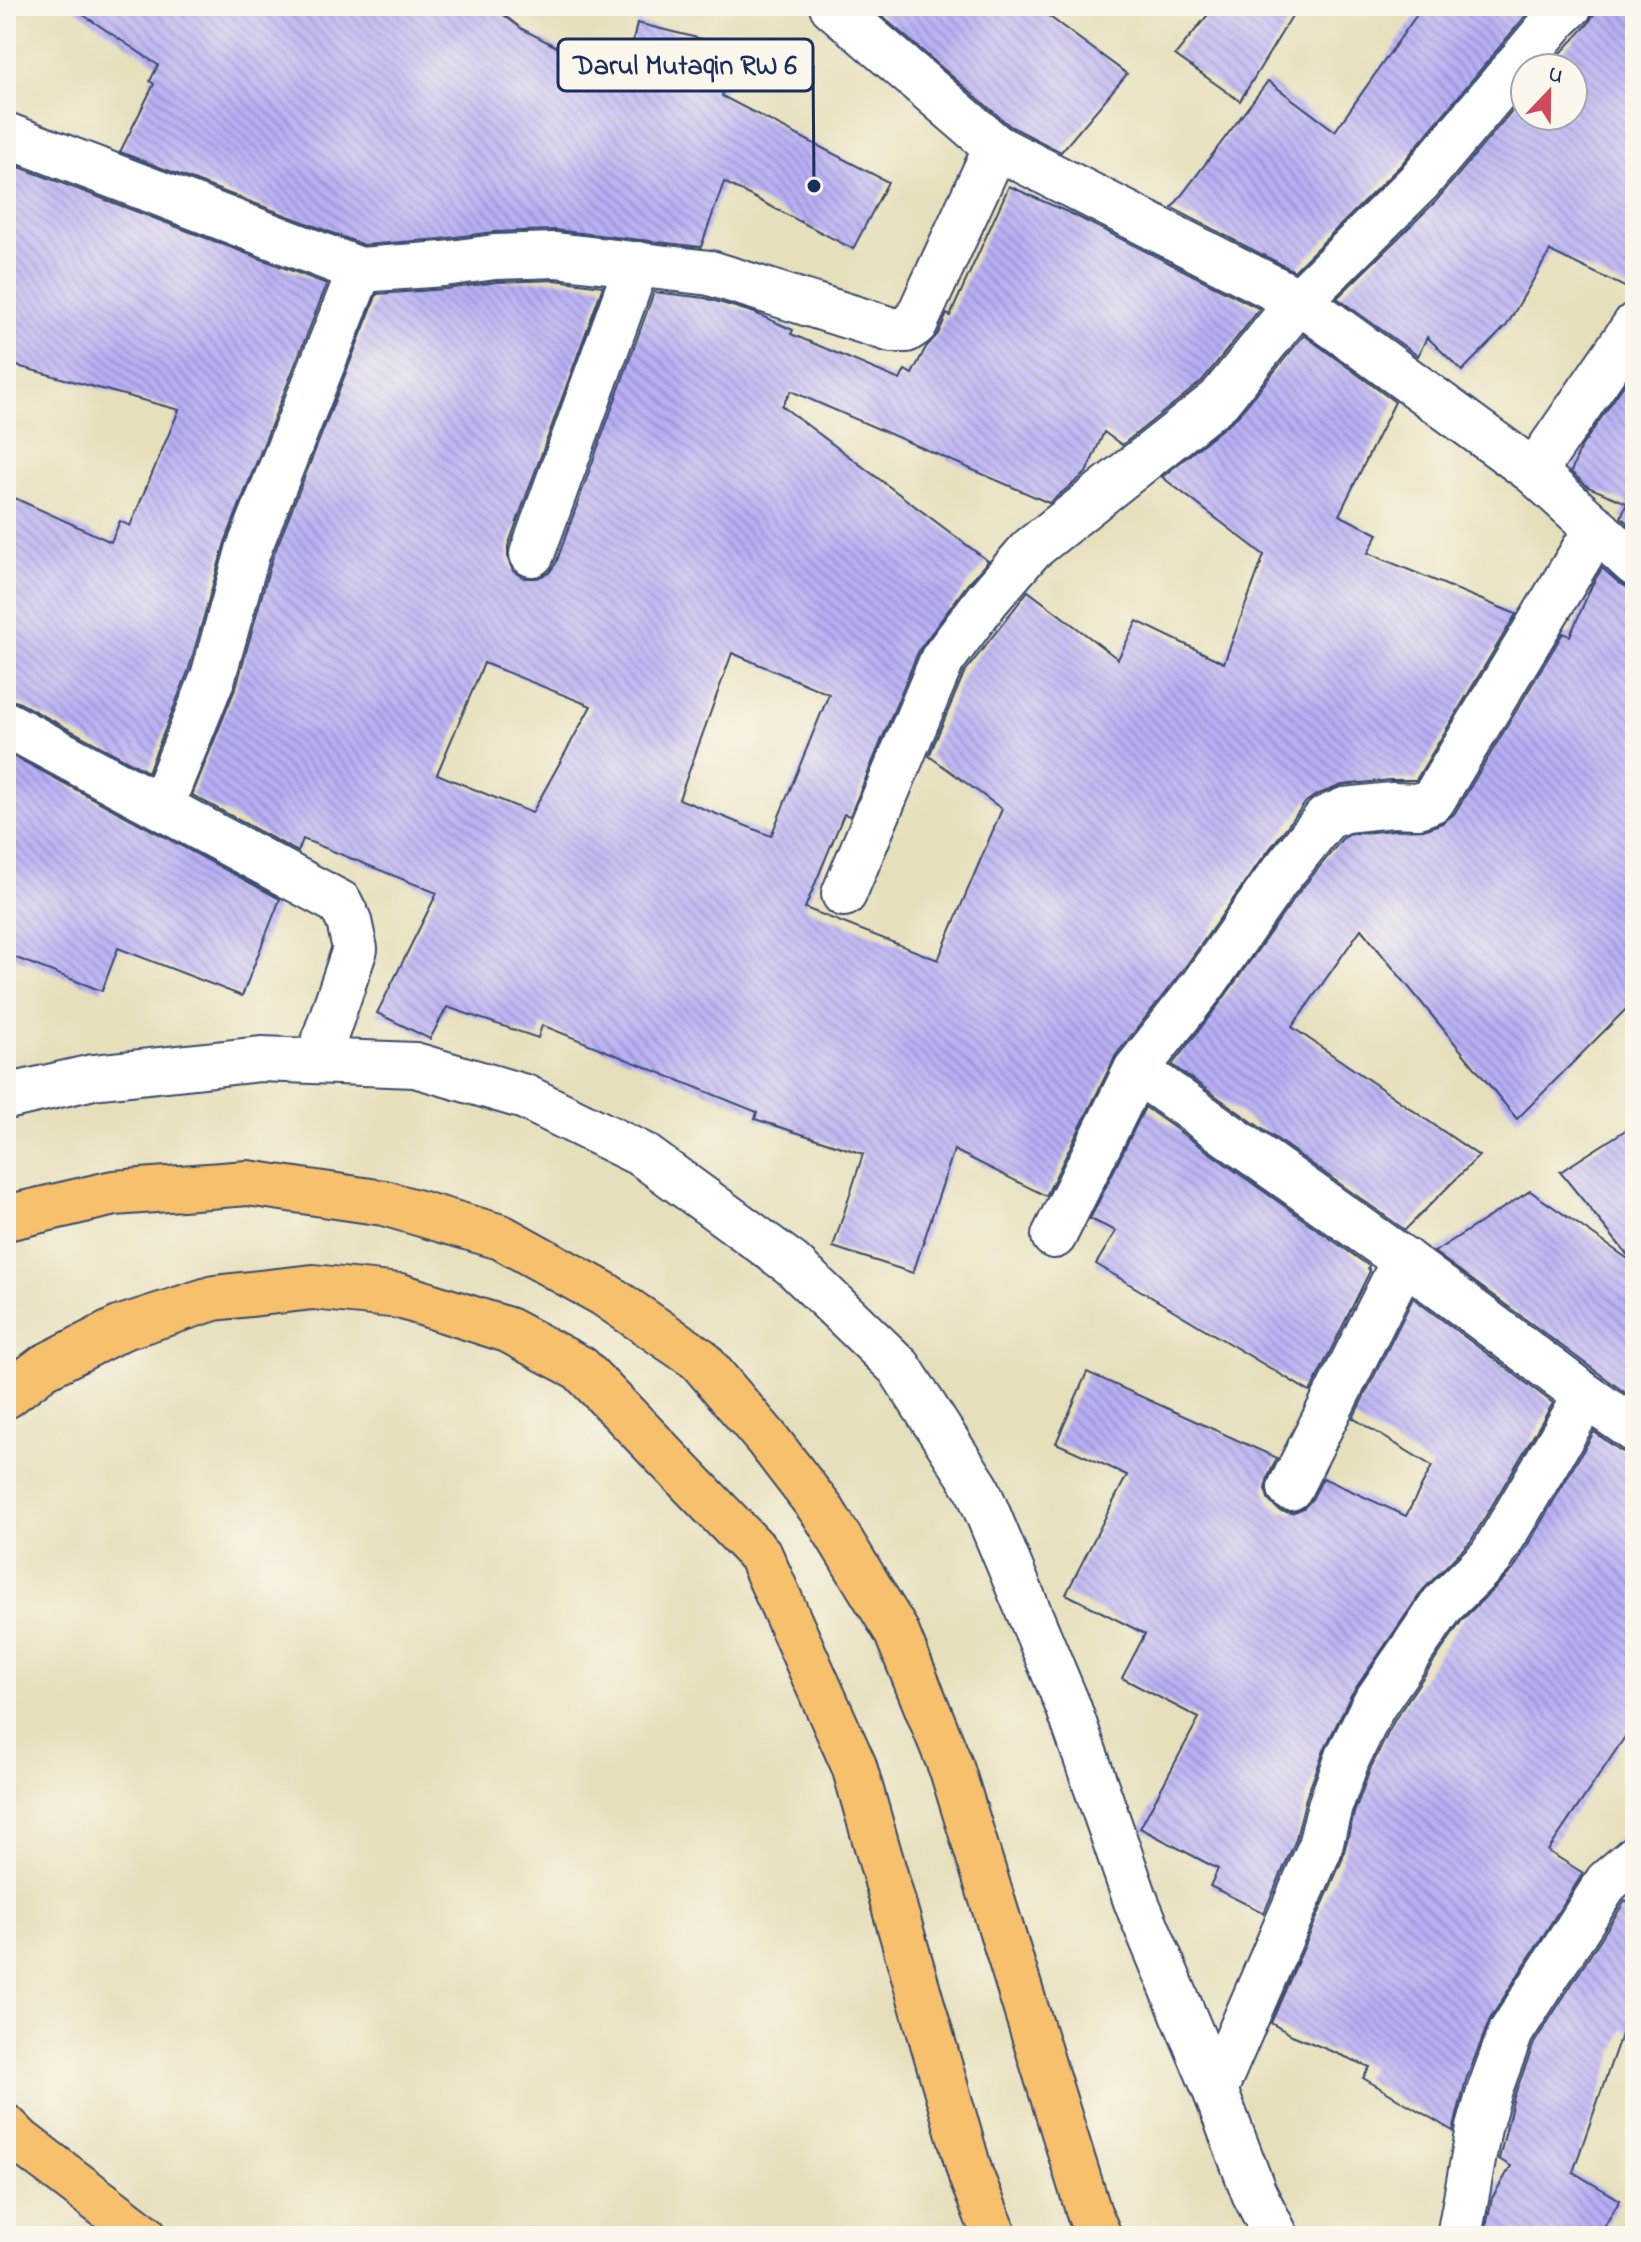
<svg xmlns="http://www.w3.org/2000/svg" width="1641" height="2242" font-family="'Indie Flower',sans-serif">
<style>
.building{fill:url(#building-back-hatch);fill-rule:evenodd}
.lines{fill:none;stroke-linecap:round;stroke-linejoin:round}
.minor-casing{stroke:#39496c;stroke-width:48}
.motorway-casing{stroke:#39496c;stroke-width:48}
.minor{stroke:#fff;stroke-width:44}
.motorway{stroke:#f7c06c;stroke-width:44}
.leader{fill:none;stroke:#1b2f5e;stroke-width:3}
.callout-dot{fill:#1b2f5e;stroke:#fbf7ec;stroke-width:3}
.callout{fill:#fbf7ec;stroke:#1b2f5e;stroke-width:3}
.callout-label{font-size:28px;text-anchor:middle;font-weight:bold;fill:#1b2f5e}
</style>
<defs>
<pattern id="building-back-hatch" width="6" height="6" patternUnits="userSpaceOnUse" patternTransform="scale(2)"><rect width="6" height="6" fill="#b8aff4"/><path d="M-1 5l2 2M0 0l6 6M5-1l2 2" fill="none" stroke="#958fc9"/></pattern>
</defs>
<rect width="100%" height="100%" fill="#fbf7ec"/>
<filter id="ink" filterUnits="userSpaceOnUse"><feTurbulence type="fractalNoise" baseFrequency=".0125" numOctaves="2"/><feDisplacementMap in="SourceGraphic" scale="16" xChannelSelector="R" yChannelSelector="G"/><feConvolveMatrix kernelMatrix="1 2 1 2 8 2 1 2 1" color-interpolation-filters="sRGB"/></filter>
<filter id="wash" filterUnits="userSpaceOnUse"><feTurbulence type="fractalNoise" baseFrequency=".006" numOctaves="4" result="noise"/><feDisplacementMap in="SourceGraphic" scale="32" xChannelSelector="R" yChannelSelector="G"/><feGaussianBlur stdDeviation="1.8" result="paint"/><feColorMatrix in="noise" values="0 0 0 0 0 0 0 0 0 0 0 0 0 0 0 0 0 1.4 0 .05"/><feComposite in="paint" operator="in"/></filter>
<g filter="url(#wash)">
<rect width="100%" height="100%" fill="#e6dfbb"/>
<g id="blocks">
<!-- building -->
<g class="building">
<polygon points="70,6 492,6 522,29 624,82 637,23 734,47 722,96 888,182 853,249 724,182 701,247 555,230 494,232 441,239 364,245 120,152 154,84 150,81 158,65"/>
<polygon points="870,6 1035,6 1127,74 1061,152 1010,126"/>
<polygon points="1215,6 1298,6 1240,101 1175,55"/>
<polygon points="1423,6 1534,6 1400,166 1294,271 1172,208 1268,81 1335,131"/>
<polygon points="1594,6 1635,6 1635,292 1550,251 1507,325 1462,371 1427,337 1418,356 1337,298 1436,201 1525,95 1525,116 1573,116 1573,68 1547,68 1588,24 1594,14"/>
<polygon points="6,162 327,284 225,542 189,669 148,772 18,702 6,699 6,494 111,542 120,521 130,526 179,410 6,363"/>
<path d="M1009,186l65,29 186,94 -59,73 -79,63 -18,-13 -18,41 -37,30 -258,-112 -9,15 206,155 -21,24 -48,65 -69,166 -6,-2 -39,94 133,52 64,-151 -73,-53 35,-83 64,-82 90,68 19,-38 87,42 40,-108 -102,-78 76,-61 66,-81 91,67 -56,113 39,19 -10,19 148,61 -100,166h-26l-48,5 -26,10 -10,7 -48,62 -75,106 -67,85 -70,141 -92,-46 -41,123 -80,-26 30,-93 -108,-35 2,-7 -215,-87 -4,13 -91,-31 -17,32 -53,-26 60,-120 -134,-54 -5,13 -106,-57 45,-111 35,-125 105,-265 69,-5 51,-7 58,-2 48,6 -95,260v13l5,12 11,7h13l12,-5 7,-10 98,-271 51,6 50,15 38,17 -2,4 109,46 5,-10 7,4 14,-27 12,-13 9,-20 3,2zM732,653l97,41 -58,142 -92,-37zM484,663l107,43 -59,107 -95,-39z"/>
<polygon points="1635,369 1635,530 1621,517 1627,503 1588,487 1571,472 1581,447"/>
<polygon points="1602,568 1619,583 1629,588 1635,588 1635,1000 1517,1119 1361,929 1292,1027 1479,1156 1405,1230 1172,1065 1223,999 1298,893 1342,839 1351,834 1393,830 1427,829 1442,823 1454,814 1563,633 1570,636 1592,585"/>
<polygon points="6,752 280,899 242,996 118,948 102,991 6,954"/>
<polygon points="1145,1107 1369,1266 1368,1268 1370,1271 1310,1392 1096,1264 1116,1231 1090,1219"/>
<polygon points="1635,1124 1635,1400 1434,1252 1530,1191 1634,1263 1560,1172"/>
<polygon points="1413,1298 1553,1403 1471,1541 1423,1590 1351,1695 1325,1748 1306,1798 1295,1842 1264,1913 1210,1886 1218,1869 1140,1828 1199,1718 1122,1678 1145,1634 1066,1594 1127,1475 1056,1443 1087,1372 1277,1458 1268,1477 1265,1489 1269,1501 1280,1511 1292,1513 1304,1508 1312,1499 1323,1478 1406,1516 1432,1466 1353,1418"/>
<polygon points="1594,1432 1621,1451 1635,1455 1635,1722 1548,1851 1583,1873 1490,2019 1466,2080 1453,2131 1363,2078 1370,2067 1292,2035 1271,2023 1342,1860 1354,1813 1371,1767 1395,1719 1462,1620 1513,1570"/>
<polygon points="1625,1901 1635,1907 1635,2035 1623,2029 1573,2172 1620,2200 1599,2236 1484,2236 1492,2198 1511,2166 1499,2159 1514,2097 1534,2043"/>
</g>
</g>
</g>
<g filter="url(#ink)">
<use href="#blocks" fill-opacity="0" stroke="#39496c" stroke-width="2"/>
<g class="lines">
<defs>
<g id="minor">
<polyline points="832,6 996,147 1299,301 1534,472 1635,564"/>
<polyline points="6,135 360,270 444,264 495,257 556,255 710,273 892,330 906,330 915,324 996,147"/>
<polyline points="1534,472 1635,325"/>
<polyline points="532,554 637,264"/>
<polyline points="6,724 340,903 349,921 355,949 317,1061"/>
<polyline points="161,806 213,677 248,551 360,270"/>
<polyline points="844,894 942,660 987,600 1030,550 1219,400 1299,301 1418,183 1556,19 1570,6"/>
<polyline points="1136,1070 1404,1260 1586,1396 1635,1430"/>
<polyline points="6,1097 93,1077 261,1059 415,1065 525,1097 643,1155 792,1264 899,1367 977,1488 1068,1706 1137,1904 1215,2090 1254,2193 1276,2236"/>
<polyline points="1054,1236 1136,1070 1203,985 1278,878 1326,818 1345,810 1392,805 1418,806 1433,800 1597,528"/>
<polyline points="1290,1488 1404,1260"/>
<polyline points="1215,2090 1319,1850 1330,1806 1348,1757 1373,1706 1443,1604 1491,1557 1586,1396"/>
<polyline points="1459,2236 1479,2128 1490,2089 1511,2032 1607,1882 1635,1858"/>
</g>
<g id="motorway">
<polyline points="6,1218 114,1193 248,1183 384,1203 501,1237 604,1294 699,1359 767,1439 824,1513 896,1631 952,1770 1089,2213 1099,2236"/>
<polyline points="6,1396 44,1367 121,1328 214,1298 313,1287 400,1296 508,1330 580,1368 760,1555 854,1766 971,2176 995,2236"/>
<polyline points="6,2127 20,2141 145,2236"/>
</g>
</defs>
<!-- minor casing -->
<use href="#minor" class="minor-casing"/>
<!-- motorway casing -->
<use href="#motorway" class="motorway-casing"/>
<!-- minor -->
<use href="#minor" class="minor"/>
<!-- motorway -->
<use href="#motorway" class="motorway"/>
</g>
</g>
<!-- callouts -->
<path class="leader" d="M814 186L813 65"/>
<circle class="callout-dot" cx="814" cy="186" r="8"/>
<rect class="callout" x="558" y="39" width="255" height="52" rx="8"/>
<g class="callout-label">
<text x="685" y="74">Darul Mutaqin RW 6</text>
</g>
<!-- margin -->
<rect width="1641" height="2242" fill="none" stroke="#fbf7ec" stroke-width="32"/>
<!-- north arrow -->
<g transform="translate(1549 92) rotate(22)"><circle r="38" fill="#fbf7ec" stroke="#a1a7b3" stroke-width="2"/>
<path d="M0-6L14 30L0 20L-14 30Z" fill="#d1495b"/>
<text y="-12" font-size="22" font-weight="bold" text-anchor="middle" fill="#1b2f5e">U</text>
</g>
</svg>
